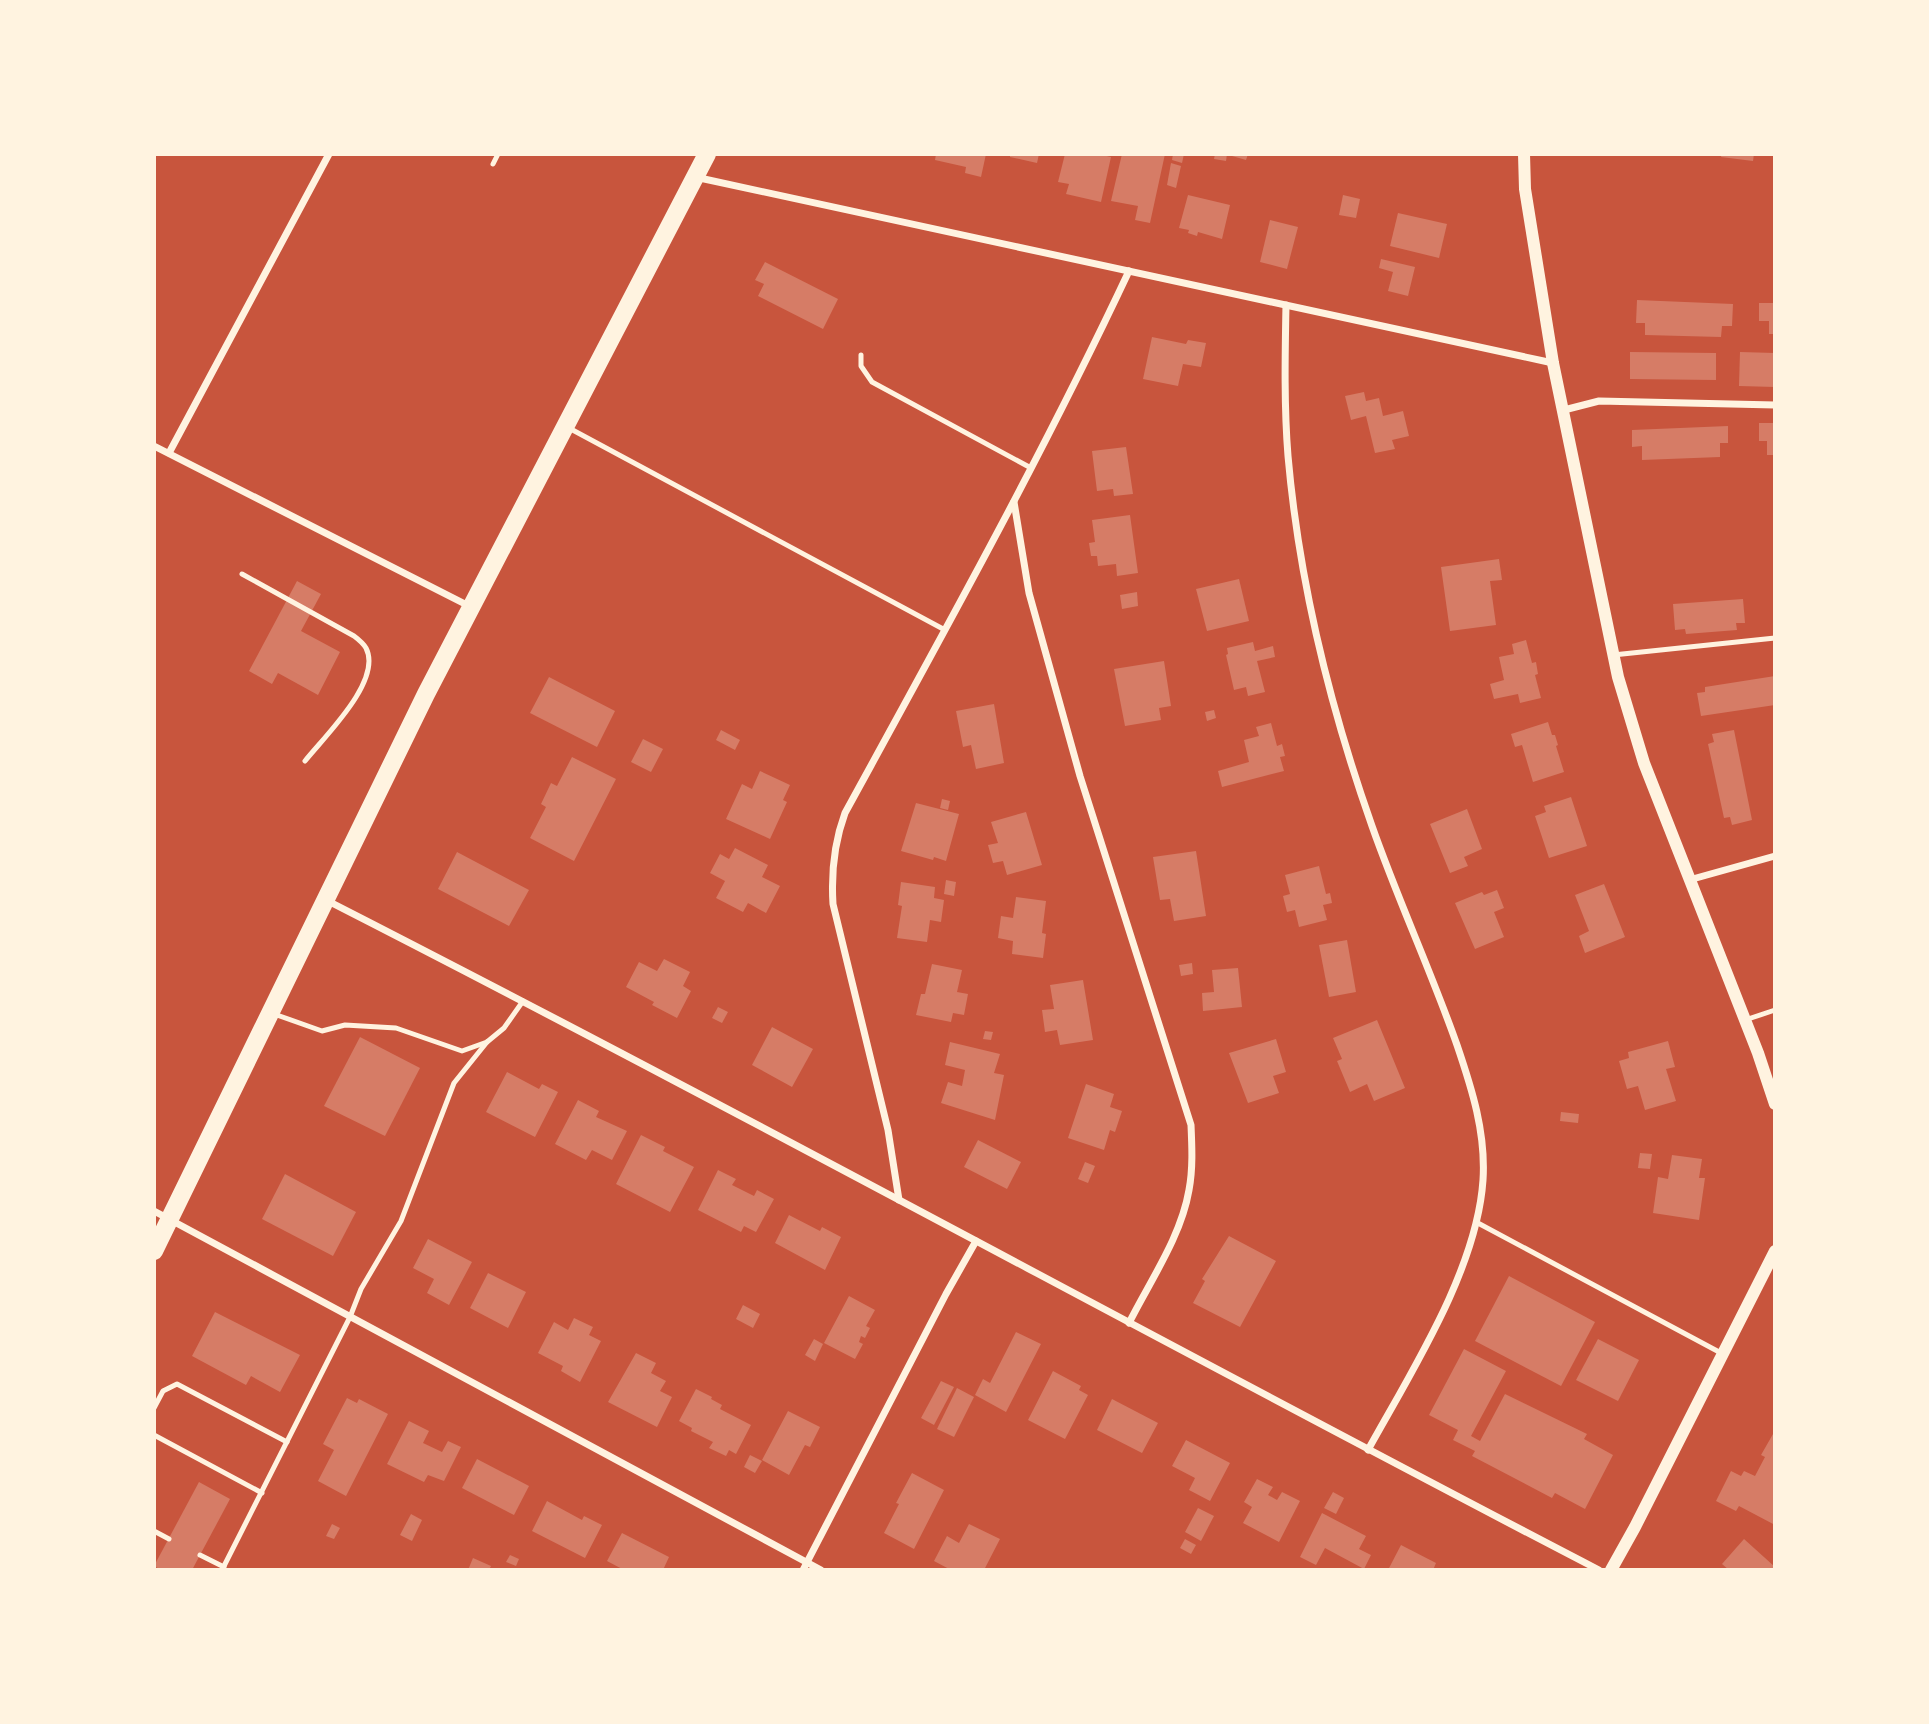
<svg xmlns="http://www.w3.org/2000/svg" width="1929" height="1724" font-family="'Nunito Sans',sans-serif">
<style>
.building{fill:#d67c66}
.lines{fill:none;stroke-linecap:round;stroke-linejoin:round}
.service{stroke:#fff3e0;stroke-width:5}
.minor{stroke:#fff3e0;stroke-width:7}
.tertiary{stroke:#fff3e0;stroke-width:12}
.primary{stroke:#fff3e0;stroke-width:18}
</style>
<rect width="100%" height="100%" fill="#c8553d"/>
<!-- building -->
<g class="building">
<polygon points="936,154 986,154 981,177 965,173 966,167 935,160"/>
<polygon points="1010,154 1039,154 1037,163 1010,157"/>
<polygon points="1065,154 1098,154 1111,157 1101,202 1066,194 1069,184 1058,182"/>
<polygon points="1122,154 1165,154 1150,223 1135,220 1138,206 1111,201"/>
<polygon points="1173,154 1184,154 1182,163 1172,160"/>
<polygon points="1215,154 1227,154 1226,161 1214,159"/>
<polygon points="1233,154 1248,154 1246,160 1232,156"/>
<polygon points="1722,154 1754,154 1753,161 1721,157"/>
<polygon points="1171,163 1181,166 1176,188 1167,185"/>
<polygon points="1188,195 1230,205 1222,239 1198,232 1197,236 1188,233 1189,230 1179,228"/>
<polygon points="1343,195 1360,199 1356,218 1339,215"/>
<polygon points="1398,213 1447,224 1439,258 1390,246"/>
<polygon points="1270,220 1298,227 1287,269 1260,262"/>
<polygon points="1381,259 1415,267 1408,296 1388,291 1393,272 1379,268"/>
<polygon points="765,262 838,299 823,329 758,296 764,284 755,280"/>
<polygon points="1637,300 1733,304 1732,326 1722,326 1721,337 1645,335 1645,323 1636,323"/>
<polygon points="1759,303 1775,303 1775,334 1769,334 1769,321 1759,321"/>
<polygon points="1152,337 1186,344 1188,340 1206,343 1201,367 1183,364 1178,386 1143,379"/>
<polygon points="1630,352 1716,353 1716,380 1630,379"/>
<polygon points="1740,352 1775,353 1775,387 1739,386"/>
<polygon points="1364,392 1366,401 1379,398 1383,416 1403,411 1409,436 1392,440 1395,449 1375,453 1366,416 1351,420 1345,396"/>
<polygon points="1759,423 1775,423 1775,455 1767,455 1767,441 1759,441"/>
<polygon points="1728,426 1728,443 1720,443 1720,457 1642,460 1642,446 1632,447 1632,430"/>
<polygon points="1126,447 1133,494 1114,496 1113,489 1097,491 1092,451"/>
<polygon points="1130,515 1138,573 1117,576 1116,564 1098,566 1097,556 1091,556 1089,543 1095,542 1092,520"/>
<polygon points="1499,559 1502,580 1490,581 1496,625 1450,631 1441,567"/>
<polygon points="1239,579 1249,621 1207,631 1196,589"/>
<polygon points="297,581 321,594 301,631 340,652 318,695 278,673 272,684 249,671"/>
<polygon points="1137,592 1138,606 1122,609 1120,595"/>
<polygon points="1743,599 1745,623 1736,623 1737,630 1686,634 1685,629 1675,630 1673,604"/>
<polygon points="1526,640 1532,663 1536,662 1538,674 1535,675 1541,698 1520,703 1518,694 1494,699 1490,684 1504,680 1499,657 1514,654 1512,644"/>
<polygon points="1253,642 1255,651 1273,646 1275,657 1257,661 1265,692 1248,696 1246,687 1234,690 1226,655 1228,654 1227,648"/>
<polygon points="1164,661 1171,706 1159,708 1161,720 1125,726 1114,669"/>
<polygon points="1775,676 1775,705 1701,716 1697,693 1705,692 1705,687"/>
<polygon points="549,677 615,711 597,747 530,713"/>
<polygon points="994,704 1004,763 976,769 971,745 963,747 956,711"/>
<polygon points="1214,710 1216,718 1207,721 1205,712"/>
<polygon points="1548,722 1552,735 1555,735 1558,745 1556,746 1564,772 1533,782 1522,745 1515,747 1511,734"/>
<polygon points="1271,723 1277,746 1282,744 1285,756 1280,757 1284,771 1222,787 1218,771 1249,762 1244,740 1259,736 1256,727"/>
<polygon points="721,730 740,740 735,750 716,740"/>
<polygon points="1734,730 1752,820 1732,825 1730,817 1724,818 1708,744 1714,742 1712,734"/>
<polygon points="643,739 663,749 651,772 631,762"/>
<polygon points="572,757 616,779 574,861 530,838 546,807 541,804 551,783 557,786"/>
<polygon points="760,771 790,785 783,800 787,802 770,839 726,819 742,784 752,789"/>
<polygon points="1571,797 1587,846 1549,858 1535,816 1546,812 1544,806"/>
<polygon points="942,799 950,801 948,810 940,808"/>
<polygon points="916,803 959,814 946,861 934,857 933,860 901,851"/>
<polygon points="1467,809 1482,849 1464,857 1468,866 1450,873 1430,824"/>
<polygon points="1026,812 1042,865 1007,875 1003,861 993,863 988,845 998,843 991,822"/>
<polygon points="735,848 768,865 762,877 780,886 766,913 748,903 743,912 716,898 725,881 710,873 720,854 729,859"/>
<polygon points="1196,851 1206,916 1174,921 1170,899 1160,900 1153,857"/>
<polygon points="457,852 529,890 509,926 438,889"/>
<polygon points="1319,866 1326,894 1330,893 1332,903 1323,905 1327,920 1299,927 1295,910 1287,912 1283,896 1290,894 1285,875"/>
<polygon points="946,880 956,882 954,896 944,894"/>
<polygon points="901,882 935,887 934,898 944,900 941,922 930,920 927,942 897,938 902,906 898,905"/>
<polygon points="1604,884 1625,937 1585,953 1579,936 1589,931 1575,895"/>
<polygon points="1497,890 1504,908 1494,912 1504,937 1475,949 1455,903 1482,892 1484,895"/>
<polygon points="1016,897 1046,901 1042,933 1046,934 1043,958 1012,954 1013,941 998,938 1001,916 1013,918"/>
<polygon points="1347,940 1356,992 1329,997 1319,945"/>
<polygon points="664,959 690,972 683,986 691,991 677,1018 652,1005 654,1002 626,987 639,962 657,971"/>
<polygon points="1192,963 1193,974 1181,976 1179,965"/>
<polygon points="932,964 962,970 957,992 968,994 964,1015 953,1013 951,1022 916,1015 921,994 925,994"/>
<polygon points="1238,968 1242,1007 1203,1011 1202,993 1214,992 1212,970"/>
<polygon points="1083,980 1093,1040 1060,1045 1057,1030 1045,1032 1042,1010 1054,1009 1050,985"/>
<polygon points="718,1007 728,1012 722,1023 712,1018"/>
<polygon points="1377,1020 1405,1088 1374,1101 1367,1084 1350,1092 1337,1061 1342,1059 1333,1038"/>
<polygon points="772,1027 813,1049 792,1087 752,1065"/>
<polygon points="985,1031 993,1032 991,1040 983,1039"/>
<polygon points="360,1037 420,1068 385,1136 324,1106"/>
<polygon points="1276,1039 1286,1072 1273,1076 1279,1093 1248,1103 1229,1053"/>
<polygon points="1668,1041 1675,1067 1666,1069 1676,1101 1645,1110 1638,1086 1627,1089 1619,1061 1629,1058 1628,1052"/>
<polygon points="950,1042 1000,1054 994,1073 1004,1075 995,1120 941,1103 948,1082 962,1086 965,1070 945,1065"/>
<polygon points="507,1072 539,1089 542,1084 558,1092 535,1137 486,1112"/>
<polygon points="1086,1084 1114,1094 1110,1107 1122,1111 1115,1132 1110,1130 1104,1150 1068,1138"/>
<polygon points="578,1100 599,1111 596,1117 627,1131 612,1160 592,1150 586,1160 555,1144"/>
<polygon points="1561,1112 1579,1114 1578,1123 1560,1121"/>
<polygon points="641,1135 665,1147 663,1151 694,1167 670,1212 616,1184"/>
<polygon points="978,1140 1021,1162 1007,1189 964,1167"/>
<polygon points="1640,1153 1652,1154 1650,1169 1638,1168"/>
<polygon points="1672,1155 1702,1159 1699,1178 1705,1178 1699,1220 1653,1213 1658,1177 1668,1179"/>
<polygon points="1085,1162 1095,1166 1088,1183 1078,1179"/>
<polygon points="718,1170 736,1179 732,1185 754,1196 757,1190 774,1199 756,1232 744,1226 741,1232 698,1210"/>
<polygon points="285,1174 356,1212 333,1256 262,1219"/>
<polygon points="789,1215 820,1231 822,1227 841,1237 825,1270 775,1243"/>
<polygon points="1229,1236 1276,1261 1240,1327 1193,1303 1205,1281 1202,1279"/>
<polygon points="428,1239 472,1262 449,1305 427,1293 434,1279 413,1268"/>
<polygon points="488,1273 526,1292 508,1328 470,1308"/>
<polygon points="1509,1276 1595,1322 1561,1386 1475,1341"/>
<polygon points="849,1296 875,1310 866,1326 870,1328 865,1338 861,1336 859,1342 863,1344 855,1359 824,1343"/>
<polygon points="743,1305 760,1314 753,1328 736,1319"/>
<polygon points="215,1312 300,1355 280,1392 251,1376 246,1385 192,1356"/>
<polygon points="574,1318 593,1327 589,1335 601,1341 580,1382 561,1371 563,1366 538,1353 554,1322 568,1330"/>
<polygon points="1016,1332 1041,1344 1006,1412 975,1395 983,1379 990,1383"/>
<polygon points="814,1339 823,1344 815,1361 805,1355"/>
<polygon points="1598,1339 1639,1360 1618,1401 1576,1380"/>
<polygon points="1464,1349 1506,1371 1471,1436 1480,1441 1505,1394 1587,1434 1584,1439 1613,1455 1585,1509 1555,1493 1552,1498 1472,1456 1475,1451 1453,1440 1458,1430 1429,1415"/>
<polygon points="636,1353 656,1363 651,1373 666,1381 660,1391 672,1397 657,1427 608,1402"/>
<polygon points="1053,1371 1081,1386 1079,1390 1088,1395 1065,1439 1028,1420"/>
<polygon points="941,1381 954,1387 934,1425 921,1418"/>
<polygon points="957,1388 974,1397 954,1437 937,1429"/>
<polygon points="696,1389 712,1397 711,1399 722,1405 720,1409 751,1425 736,1454 729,1450 726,1456 709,1448 713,1442 691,1431 692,1428 679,1421"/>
<polygon points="347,1398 357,1403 359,1399 388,1414 346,1496 318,1481 334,1450 323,1444"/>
<polygon points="1112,1399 1158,1423 1142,1453 1097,1430"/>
<polygon points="788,1411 820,1427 810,1447 805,1445 789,1475 762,1460"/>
<polygon points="409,1421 429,1431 423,1443 442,1452 448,1441 461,1447 444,1481 428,1475 424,1482 387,1464"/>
<polygon points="1773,1434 1775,1435 1775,1525 1739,1506 1736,1511 1716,1501 1731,1471 1741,1476 1744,1471 1755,1476 1765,1457 1761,1455"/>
<polygon points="1186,1440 1230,1463 1210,1501 1189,1490 1195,1478 1172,1466"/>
<polygon points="750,1455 762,1461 755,1473 744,1467"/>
<polygon points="477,1459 529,1486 514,1515 462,1488"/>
<polygon points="912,1473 944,1490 914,1549 884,1533 899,1504 896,1503"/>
<polygon points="1257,1479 1273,1487 1268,1495 1277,1500 1282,1492 1300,1501 1279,1542 1243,1523 1252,1507 1244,1502"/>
<polygon points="199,1482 230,1499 192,1570 161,1570 154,1566"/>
<polygon points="1333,1492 1344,1498 1336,1514 1324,1508"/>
<polygon points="547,1501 582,1520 584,1516 602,1525 585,1558 532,1531"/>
<polygon points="1198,1508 1214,1516 1201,1541 1185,1532"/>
<polygon points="1322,1513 1366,1536 1359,1549 1371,1555 1364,1569 1325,1548 1316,1565 1300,1557"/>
<polygon points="411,1514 422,1520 412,1541 400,1535"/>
<polygon points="332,1524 340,1528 334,1539 326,1536"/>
<polygon points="969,1524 1000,1539 984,1570 951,1570 934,1561 947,1536 959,1543"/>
<polygon points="622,1533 669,1557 663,1570 624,1570 607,1561"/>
<polygon points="1185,1539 1196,1545 1191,1554 1180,1548"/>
<polygon points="1744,1539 1775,1567 1775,1570 1729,1570 1722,1564"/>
<polygon points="1401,1545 1436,1563 1433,1570 1388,1570"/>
<polygon points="510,1555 519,1559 516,1566 506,1562"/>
<polygon points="473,1558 491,1566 489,1570 468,1570"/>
</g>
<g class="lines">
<!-- service -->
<g class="service">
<polyline points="493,164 498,154"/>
<polyline points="861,355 861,366 872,382 1031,468"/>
<polyline points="567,427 945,630"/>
<path d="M242,574l112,62c4,3 9,7 12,12 17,33 -43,90 -61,113"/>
<polyline points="1613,655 1775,638"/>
<polyline points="274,1014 322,1031 345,1025 396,1028 462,1051 487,1042 504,1028 523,1001"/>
<polyline points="1745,1020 1775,1010"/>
<polyline points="1476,1222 1721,1353"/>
<polyline points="154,1408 163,1391 177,1384 287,1442"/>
<polyline points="154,1435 262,1493"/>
<polyline points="154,1531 169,1539"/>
<polyline points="200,1555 224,1567"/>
<polyline points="222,1570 350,1317 361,1289 401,1221 454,1083 487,1042"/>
</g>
<!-- minor -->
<g class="minor">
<polyline points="695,177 1553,363"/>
<path d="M1286,305c-1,51 -2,101 2,151 11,125 42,251 84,370 26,74 59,145 85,219 15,44 29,88 26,135 -6,90 -72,192 -115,270"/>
<polyline points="1564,410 1599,401 1775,405"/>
<polyline points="154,446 469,606"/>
<polyline points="169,453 329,154"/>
<path d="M1014,502l15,91 51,183 111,349c1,22 2,44 -2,65 -8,47 -39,91 -60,133"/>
<polyline points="1689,880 1775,856"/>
<path d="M326,900c427,218 847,449 1273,670"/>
<path d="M899,1200l-11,-70 -55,-226c-2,-32 1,-61 12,-91 98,-179 197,-357 284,-542"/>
<polyline points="154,1211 821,1570"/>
<polyline points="803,1570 946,1294 976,1241"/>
</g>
<!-- tertiary -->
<g class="tertiary">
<polyline points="1524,154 1525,189 1553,363 1618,677 1644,763 1758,1053 1775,1104"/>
<polyline points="1611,1570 1635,1527 1775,1251"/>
</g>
<!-- primary -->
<polyline class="primary" points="154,1251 426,694 707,154"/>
</g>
<!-- border -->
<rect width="1929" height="1724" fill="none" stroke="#fff3e0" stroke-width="312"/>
</svg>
